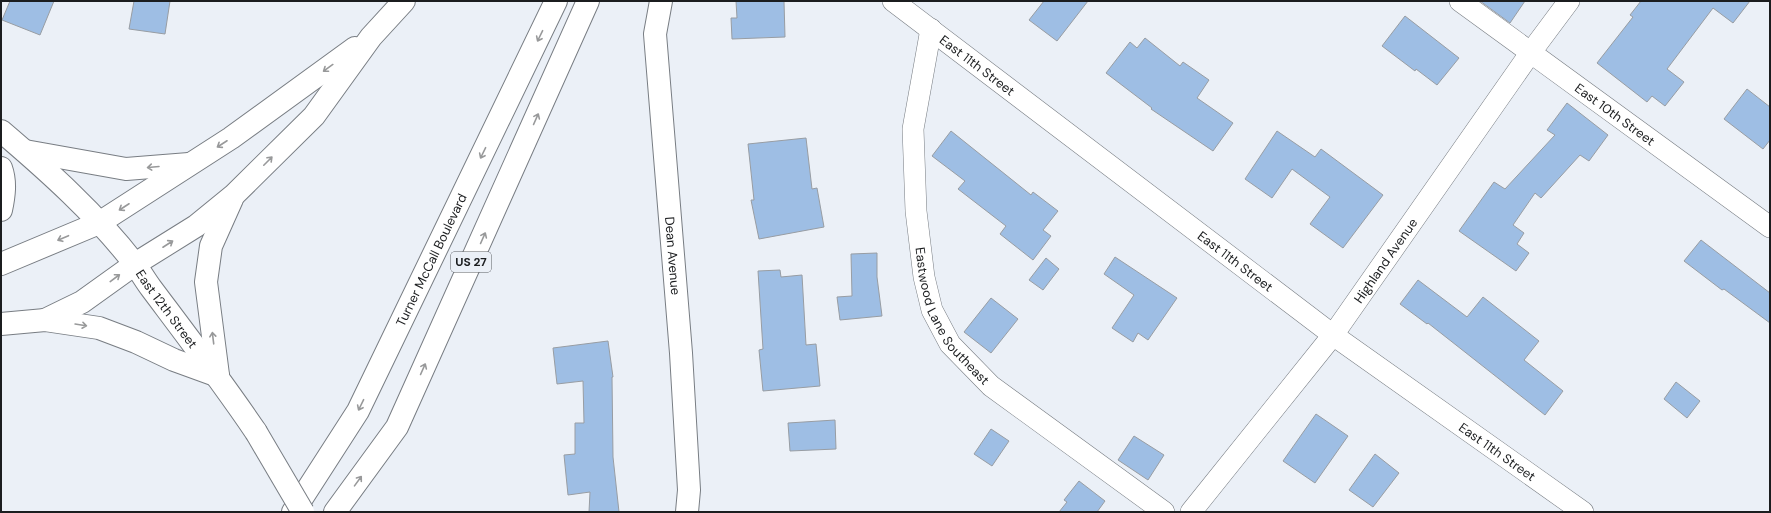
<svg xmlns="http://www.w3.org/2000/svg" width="1771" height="513" font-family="'DM Sans',sans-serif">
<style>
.building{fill:#9ebee4;stroke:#989da3}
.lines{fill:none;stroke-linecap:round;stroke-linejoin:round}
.street-casing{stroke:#787d83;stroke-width:22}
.secondary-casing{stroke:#787d83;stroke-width:24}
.highway-casing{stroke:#787d83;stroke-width:24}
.street{stroke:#fff;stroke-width:21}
.secondary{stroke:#fff;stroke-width:22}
.highway{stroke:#fff;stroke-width:22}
.secondary-bridge-casing{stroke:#787d83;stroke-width:24;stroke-linecap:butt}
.secondary-bridge{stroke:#fff;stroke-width:22}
.oneway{stroke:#98999a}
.labels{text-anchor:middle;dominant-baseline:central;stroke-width:3;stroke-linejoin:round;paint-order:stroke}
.shield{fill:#ebf0f7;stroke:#595c60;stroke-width:1}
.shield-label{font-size:12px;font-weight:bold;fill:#1b1d1f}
.street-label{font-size:13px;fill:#1b1d1f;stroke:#ebf0f7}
</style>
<rect width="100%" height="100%" fill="#ebf0f7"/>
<!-- building -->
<g class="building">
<polygon points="10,1 54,1 40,35 2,20"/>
<polygon points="134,1 170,1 165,34 129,29"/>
<polygon points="736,1 784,1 785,37 732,39 731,18 737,18"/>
<polygon points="1044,1 1088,1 1057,41 1029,20"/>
<polygon points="1480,1 1525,1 1510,23"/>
<polygon points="1641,1 1750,1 1733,23 1713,8 1667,69 1684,82 1665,106 1652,96 1647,102 1597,63 1633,17 1630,15"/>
<polygon points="1405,16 1459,58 1437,85 1416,69 1415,71 1382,46"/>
<polygon points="1145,38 1180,66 1183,62 1209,80 1197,98 1233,123 1213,151 1151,109 1152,108 1106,73 1130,42 1137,48"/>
<polygon points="1747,89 1770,107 1770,140 1763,149 1724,119"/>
<polygon points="1567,103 1608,135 1589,161 1580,155 1541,198 1535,193 1513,225 1524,233 1517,244 1529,253 1516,271 1459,231 1494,182 1505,189 1555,135 1547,130"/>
<polygon points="951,131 1031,195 1033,192 1058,211 1043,230 1051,236 1033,260 1000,234 1006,226 958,189 965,181 932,156"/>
<polygon points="1277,131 1315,157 1321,149 1383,195 1343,248 1310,224 1330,197 1292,169 1272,198 1245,179"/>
<polygon points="806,138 812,189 817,188 824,227 759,239 751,200 754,200 748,144"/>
<polygon points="1701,240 1770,293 1770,323 1724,289 1722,290 1684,261"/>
<polygon points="877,253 877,277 882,316 840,320 837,297 852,296 851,254"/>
<polygon points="1115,257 1177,298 1148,340 1138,333 1133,342 1112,328 1134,295 1104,274"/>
<polygon points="1046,258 1059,269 1043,290 1029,280"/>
<polygon points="780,270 781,277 802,275 806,345 816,344 820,386 763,391 759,350 763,349 758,271"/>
<polygon points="1418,280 1467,317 1483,297 1539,341 1524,360 1563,391 1545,415 1428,323 1427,324 1400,304"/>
<polygon points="991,298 1018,319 991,353 964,332"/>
<polygon points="608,341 613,377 612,377 613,457 619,512 589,512 590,492 568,495 564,455 575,454 575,423 584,423 583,381 557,384 553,348"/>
<polygon points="1676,382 1700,401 1687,418 1664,399"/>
<polygon points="1316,414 1348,436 1315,483 1283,461"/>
<polygon points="835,420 836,449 790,451 788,423"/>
<polygon points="991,429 1009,441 992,466 974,454"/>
<polygon points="1134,436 1164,455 1148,480 1118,460"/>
<polygon points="1375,454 1399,473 1373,507 1349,490"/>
<polygon points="1079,481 1105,501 1097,512 1059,512 1067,502 1064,500"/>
</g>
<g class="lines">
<defs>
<g id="street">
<path id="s1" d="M893,1l440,334 250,177"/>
<path id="s2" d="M1460,1l310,226"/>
<path id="s3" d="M931,29l-18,100 3,82 8,66 8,33 18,34 41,42 173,126"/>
<path id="s4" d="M1191,512l142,-177 198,-283 38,-51"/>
</g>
<g id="secondary">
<path id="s5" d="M661,1l-6,33 26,319 8,137 -2,22"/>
<path id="s6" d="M1,131c47,40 95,83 133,132 6,8 11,17 17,25 36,48 72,95 105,144"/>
<polyline points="25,151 126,169 189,164"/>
<polyline points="99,223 231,138 355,48"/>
<polyline points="135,264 196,226 234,195 314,116 371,37 404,1"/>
<polyline points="218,375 206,282 211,246 232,199"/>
</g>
<g id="highway">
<path d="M1,168c5,14 3,28 0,42"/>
<polyline points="1,264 99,223"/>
<polyline points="45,320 82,302 135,264"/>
<polyline points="1,324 45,320 99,328 136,342 174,360 218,376"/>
<path id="s7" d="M293,512l65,-101 198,-410"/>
<polyline points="335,512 397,427 588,1"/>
</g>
</defs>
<!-- street casing -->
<use href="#street" class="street-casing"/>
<!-- secondary casing -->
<use href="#secondary" class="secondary-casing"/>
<!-- highway casing -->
<use href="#highway" class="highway-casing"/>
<!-- street -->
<use href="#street" class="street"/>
<!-- secondary -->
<use href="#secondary" class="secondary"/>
<!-- highway -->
<use href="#highway" class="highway"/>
<defs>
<polyline id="secondary-bridge" points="256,432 303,512"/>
</defs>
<!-- secondary-bridge casing -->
<use href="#secondary-bridge" class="secondary-bridge-casing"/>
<!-- secondary-bridge -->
<use href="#secondary-bridge" class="secondary-bridge"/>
</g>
<!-- one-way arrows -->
<defs><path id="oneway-shaft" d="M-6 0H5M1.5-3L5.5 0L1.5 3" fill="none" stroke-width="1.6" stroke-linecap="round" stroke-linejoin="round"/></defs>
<g class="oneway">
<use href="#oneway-shaft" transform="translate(540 36) rotate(116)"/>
<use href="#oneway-shaft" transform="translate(328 68) rotate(144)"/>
<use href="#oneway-shaft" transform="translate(536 119) rotate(-66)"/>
<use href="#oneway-shaft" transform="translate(222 144) rotate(147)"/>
<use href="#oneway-shaft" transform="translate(483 153) rotate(116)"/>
<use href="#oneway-shaft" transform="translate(268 161) rotate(-45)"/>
<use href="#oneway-shaft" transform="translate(153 167) rotate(175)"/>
<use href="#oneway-shaft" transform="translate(124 207) rotate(147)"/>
<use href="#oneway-shaft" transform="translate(63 238) rotate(157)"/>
<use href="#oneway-shaft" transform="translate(483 238) rotate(-66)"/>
<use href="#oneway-shaft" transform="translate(168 244) rotate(-33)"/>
<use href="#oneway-shaft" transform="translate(115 278) rotate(-37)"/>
<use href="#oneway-shaft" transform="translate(81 325) rotate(9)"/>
<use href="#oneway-shaft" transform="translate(213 338) rotate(-97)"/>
<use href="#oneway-shaft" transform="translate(423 369) rotate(-66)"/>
<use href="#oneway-shaft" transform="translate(361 405) rotate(116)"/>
<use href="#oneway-shaft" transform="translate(358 481) rotate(-54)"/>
</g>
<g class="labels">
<!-- shield labels -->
<rect class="shield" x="451" y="252" width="40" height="20" rx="3"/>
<g class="shield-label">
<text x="471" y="262">US 27</text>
</g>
<!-- street labels -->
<g class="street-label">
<text stroke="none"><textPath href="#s1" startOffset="106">East 11th Street</textPath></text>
<text stroke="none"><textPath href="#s2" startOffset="192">East 10th Street</textPath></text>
<text stroke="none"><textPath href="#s5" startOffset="256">Dean Avenue</textPath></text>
<text stroke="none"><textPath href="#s7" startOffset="288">Turner McCall Boulevard</textPath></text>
<text stroke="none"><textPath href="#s4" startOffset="318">Highland Avenue</textPath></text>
<text stroke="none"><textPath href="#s1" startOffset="430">East 11th Street</textPath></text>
<text stroke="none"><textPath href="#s6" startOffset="244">East 12th Street</textPath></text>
<text stroke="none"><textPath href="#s3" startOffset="298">Eastwood Lane Southeast</textPath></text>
<text stroke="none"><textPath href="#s1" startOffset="754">East 11th Street</textPath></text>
</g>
</g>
<!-- border -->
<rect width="1771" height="513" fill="none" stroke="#1b1d1f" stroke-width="4"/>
</svg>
